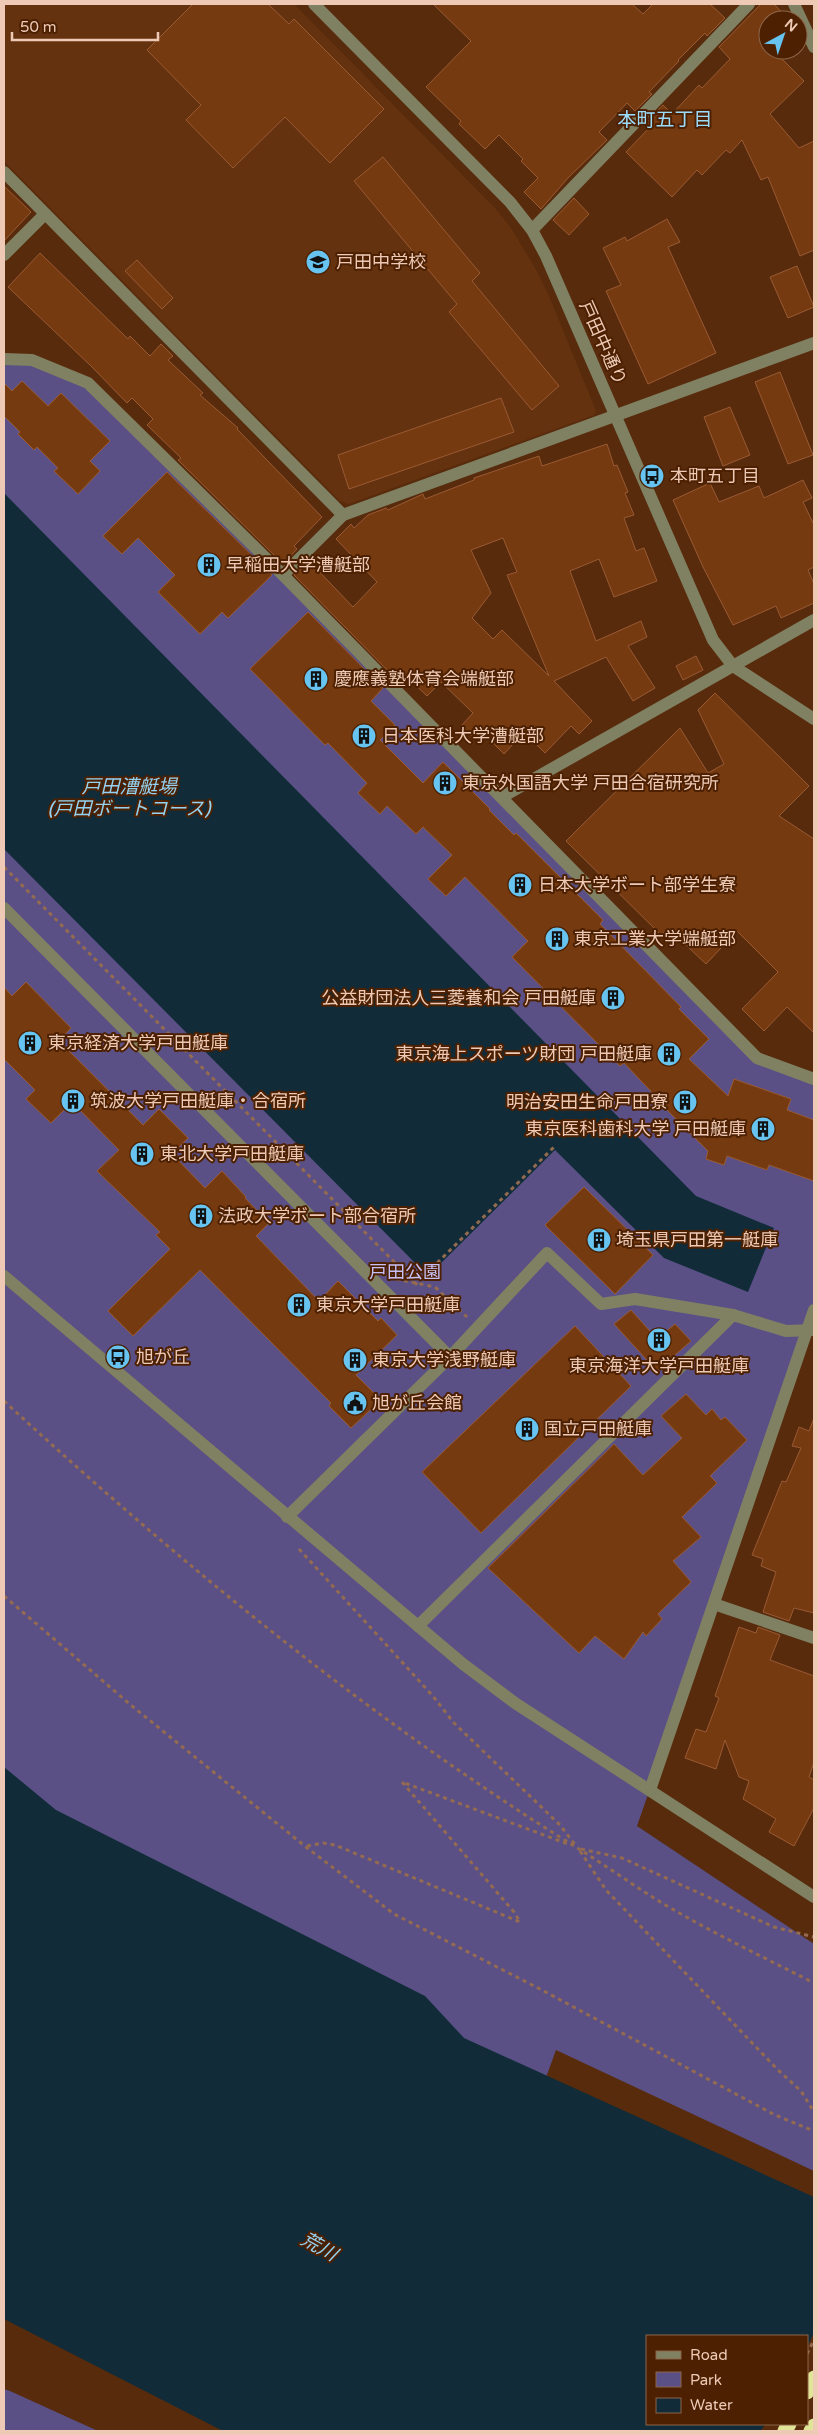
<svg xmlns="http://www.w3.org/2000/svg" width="818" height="2435" font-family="'Varela Round','Noto Sans JP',sans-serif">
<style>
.built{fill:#65320f}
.green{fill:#5a5086}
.water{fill:#112c38;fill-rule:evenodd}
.pier{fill:#582b0c}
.building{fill:#763a11;stroke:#995a34;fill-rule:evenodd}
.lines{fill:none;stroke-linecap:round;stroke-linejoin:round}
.path{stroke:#946b50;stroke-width:3;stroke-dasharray:4 4;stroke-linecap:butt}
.minor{stroke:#7f8162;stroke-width:12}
.highway{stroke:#e1e597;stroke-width:15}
.labels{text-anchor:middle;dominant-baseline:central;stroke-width:4;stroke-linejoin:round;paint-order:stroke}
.poi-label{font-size:18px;fill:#eecab6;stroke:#4c2001;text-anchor:start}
.street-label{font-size:18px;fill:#eecab6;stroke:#4c2001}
.park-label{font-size:18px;fill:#c7bff7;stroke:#4c2001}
.neighbourhood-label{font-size:19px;fill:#9bdcfd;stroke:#4c2001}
.water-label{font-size:19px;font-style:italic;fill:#93d2f2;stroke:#4c2001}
</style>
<rect width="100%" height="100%" fill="#582b0c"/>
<!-- built -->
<polygon class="built" points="4,4 294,4 495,208 511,228 538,273 549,296 596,411 594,415 349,504 340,501 4,161"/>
<!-- green -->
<g class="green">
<polygon points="4,359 32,360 100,395 757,1057 814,1079 814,1318 637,1826 814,1944 814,2171 556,2050 459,2316 4,2072"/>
<polygon points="4,2389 10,2391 98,2431 4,2431"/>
</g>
<!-- water -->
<g class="water">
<polygon points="4,493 696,1196 774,1228 748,1292 664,1258 555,1150 428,1276 4,849"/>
<path d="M4,1767l52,43 369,186 39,42 350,159v234h-591l-219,-112zM647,2336h160v88h-160z"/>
</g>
<!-- pier -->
<polygon class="pier" points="814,2333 814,2431 761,2431 765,2424 807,2424 807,2347"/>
<!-- building -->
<g class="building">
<polygon points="193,4 268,4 289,24 294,19 384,109 330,163 285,117 233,168 186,120 201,105 147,50"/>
<polygon points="433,4 632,4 643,14 653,4 710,4 725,18 707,36 705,33 678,60 679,61 649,92 652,94 635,111 627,103 599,132 607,140 568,178 541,209 524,192 538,178 521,161 523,159 499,135 485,149 459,124 461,121 426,87 471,41"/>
<polygon points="761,4 774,4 789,20 768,20 768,50 773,50 804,81 770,114 799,148 814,141 814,250 800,256 768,177 761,180 742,140 730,153 726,150 702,175 697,170 672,197 626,152 651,126 647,122 663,105 672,114 699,85 702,88 730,59 719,47"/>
<polygon points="383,157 480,273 472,281 559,386 532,410 449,312 457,304 354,181"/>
<polygon points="4,186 31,212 4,241"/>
<polygon points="574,198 589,214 569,235 553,220"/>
<polygon points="667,219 680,242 668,247 716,353 648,384 606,291 621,285 603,248 625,237 627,241"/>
<polygon points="40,253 128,339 130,336 150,356 161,344 173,356 168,360 203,393 200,395 238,428 237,429 322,517 294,546 297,549 283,564 178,460 181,458 147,425 153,419 132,398 127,403 92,367 8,287"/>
<polygon points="137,260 173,298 162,309 125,271"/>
<polygon points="797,266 814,307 788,318 770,277"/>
<polygon points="780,372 813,455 788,464 755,382"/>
<polygon points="22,381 48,406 61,393 110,441 90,461 100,471 78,494 54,471 58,468 37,447 34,450 18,434 20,432 4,416 4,383 12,391"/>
<polygon points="501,398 514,432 349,489 338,455"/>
<polygon points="730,407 750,455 723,466 704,417"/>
<path d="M607,444l7,22 3,-1 11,27 -3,1 9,22 -10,3 12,33 8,-3 13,33 -43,16 -15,-38 -29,12 26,70 45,-20 6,16 -19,9 27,42 -22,13 -27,-44 -52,24 38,40 -13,13 -8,-8 -26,27 -21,-21 -20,22 -21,-21 -7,7 -15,-14 12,-13 -32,-31 -14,14 -26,-25 -7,6 -100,-102 15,-14 44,46 24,-25 -41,-43 15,-15 3,4 14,-13 18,-7 2,2 35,-16 2,5 49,-19v-2l65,-22 3,10zM503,538l14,34 -10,3 42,101 -47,-46 -9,9 -21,-21 19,-25 -20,-43z"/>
<polygon points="167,472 272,575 228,618 222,612 200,634 158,592 175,575 138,538 122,554 103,536"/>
<polygon points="803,480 812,498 803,502 814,525 814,567 808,570 814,584 814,603 781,618 776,606 733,625 703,567 673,500 710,483 719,502 759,486 764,498"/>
<polygon points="308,612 383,688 371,701 395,725 380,740 423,783 443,762 490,809 489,810 514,835 516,833 603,920 600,924 681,1007 679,1009 709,1039 689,1059 728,1096 734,1079 791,1099 787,1110 814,1120 814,1181 769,1165 767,1170 727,1156 724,1165 706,1159 708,1151 661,1104 662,1103 624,1063 620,1066 512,957 528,941 465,877 446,896 428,879 452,855 423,827 416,834 387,806 380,814 358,793 367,783 328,743 325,745 250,669"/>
<polygon points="696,656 703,670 683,680 676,666"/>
<polygon points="715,693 809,786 779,816 814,839 814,1033 787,1007 764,1031 742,1009 778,972 737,931 706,964 668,928 661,935 566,841 680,728 708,773 724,764 698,710"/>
<polygon points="26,982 71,1028 59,1041 143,1125 159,1109 188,1138 172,1154 205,1188 222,1171 246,1197 245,1198 269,1223 256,1236 319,1301 338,1281 378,1321 381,1318 397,1335 356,1375 381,1400 351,1428 329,1406 331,1403 200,1270 133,1336 108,1311 170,1249 156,1235 160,1232 97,1171 119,1150 72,1102 51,1123 26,1099 35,1090 4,1059 4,987 12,996"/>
<polygon points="584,1187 653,1255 615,1294 545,1225"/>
<polygon points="631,1310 657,1339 675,1324 691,1341 657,1371 614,1324"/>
<polygon points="575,1326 631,1386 481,1533 422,1472"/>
<polygon points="686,1394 706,1415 712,1409 721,1420 725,1417 747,1440 710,1476 717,1483 682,1517 701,1537 673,1561 691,1582 658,1614 662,1619 646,1636 643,1632 624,1659 595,1636 579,1653 488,1568 614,1444 643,1475 682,1438 661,1416"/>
<polygon points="814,1418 814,1613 794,1608 789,1621 763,1612 776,1572 761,1566 763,1559 752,1555 782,1481 786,1482 801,1448 792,1446 799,1427 809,1431"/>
<polygon points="739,1627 756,1633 758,1627 780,1635 770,1660 814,1676 814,1762 809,1777 814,1780 814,1808 794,1846 769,1832 776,1819 743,1799 749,1781 739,1777 725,1740 716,1769 685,1758 696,1729 706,1732 719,1698 715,1696"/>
</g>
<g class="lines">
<!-- path -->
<g class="path">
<polyline points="4,867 416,1284 554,1147"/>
<polyline points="396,1279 435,1287 467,1317"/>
<path d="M4,1401c178,164 368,320 575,448 29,18 58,39 88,57 48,28 98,52 147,77"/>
<polyline points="299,1549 432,1695 454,1723 560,1825 576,1846"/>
<polyline points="4,1596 132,1706 306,1847 394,1914 540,1989 775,2115 814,2131"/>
<polyline points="307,1846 323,1843 335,1845 520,1922 514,1912 402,1782 568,1844"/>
<polyline points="581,1849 622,1858 774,1927 814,1937"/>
<polyline points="580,1851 606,1890 778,2070 801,2091 814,2112"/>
<polyline points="807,2354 814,2340"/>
</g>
<!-- minor -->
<g class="minor">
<polyline points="314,4 510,202 532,230 546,256 713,640 733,666 814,719"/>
<polyline points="794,4 814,47"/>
<polyline points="4,172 343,515"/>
<polyline points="532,230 749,4"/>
<polyline points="4,255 45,214"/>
<polyline points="4,359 32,360 88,383 283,575 757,1058 814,1079"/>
<polyline points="283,575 343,515 814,343"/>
<polyline points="502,797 814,620"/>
<polyline points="4,908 450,1357"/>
<polyline points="4,1276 463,1664 515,1703 814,1897"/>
<polyline points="287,1517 450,1357 547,1253 601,1304 635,1299 733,1315"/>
<polyline points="714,1604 814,1638"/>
<polyline points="418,1626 733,1315 786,1331 814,1330"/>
<polyline points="650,1790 814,1310"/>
</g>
<!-- highway -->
<g class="highway">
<polyline points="807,2392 814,2378"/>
<polyline points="785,2431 789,2424"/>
<polyline points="811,2431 814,2426"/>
</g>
</g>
<!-- icons -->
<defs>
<symbol id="school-disc" viewBox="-11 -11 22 22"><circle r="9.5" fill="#67c4f0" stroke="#4c2001"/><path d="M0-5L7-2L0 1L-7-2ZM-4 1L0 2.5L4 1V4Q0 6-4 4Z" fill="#111"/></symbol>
<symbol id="bus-disc" viewBox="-11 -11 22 22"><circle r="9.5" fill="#67c4f0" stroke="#4c2001"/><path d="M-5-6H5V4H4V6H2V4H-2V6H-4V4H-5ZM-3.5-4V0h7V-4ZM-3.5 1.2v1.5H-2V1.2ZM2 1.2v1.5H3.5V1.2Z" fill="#111"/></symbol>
<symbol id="building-disc" viewBox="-11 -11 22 22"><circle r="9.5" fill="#67c4f0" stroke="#4c2001"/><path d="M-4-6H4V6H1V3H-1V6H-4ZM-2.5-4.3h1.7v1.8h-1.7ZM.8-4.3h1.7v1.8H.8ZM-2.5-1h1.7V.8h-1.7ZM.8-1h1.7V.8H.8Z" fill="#111"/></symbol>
<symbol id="civic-disc" viewBox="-11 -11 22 22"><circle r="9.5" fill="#67c4f0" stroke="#4c2001"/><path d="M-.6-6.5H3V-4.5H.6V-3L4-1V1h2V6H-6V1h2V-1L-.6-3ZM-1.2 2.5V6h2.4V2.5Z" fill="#111"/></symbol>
</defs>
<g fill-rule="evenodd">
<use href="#school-disc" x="304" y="248" width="28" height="28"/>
<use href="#bus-disc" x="638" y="462" width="28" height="28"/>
<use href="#building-disc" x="195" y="551" width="28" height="28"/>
<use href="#building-disc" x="302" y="665" width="28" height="28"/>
<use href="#building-disc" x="350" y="722" width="28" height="28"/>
<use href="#building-disc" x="431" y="769" width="28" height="28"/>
<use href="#building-disc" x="506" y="871" width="28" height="28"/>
<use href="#building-disc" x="543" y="925" width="28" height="28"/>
<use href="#building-disc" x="599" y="984" width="28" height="28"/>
<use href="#building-disc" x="16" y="1029" width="28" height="28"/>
<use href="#building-disc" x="655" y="1040" width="28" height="28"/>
<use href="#building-disc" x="59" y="1087" width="28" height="28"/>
<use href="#building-disc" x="671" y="1088" width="28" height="28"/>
<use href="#building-disc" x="749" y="1115" width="28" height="28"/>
<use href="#building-disc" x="128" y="1140" width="28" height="28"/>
<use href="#building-disc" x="187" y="1202" width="28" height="28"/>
<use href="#building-disc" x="585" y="1226" width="28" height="28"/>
<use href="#building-disc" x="285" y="1291" width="28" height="28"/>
<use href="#building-disc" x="645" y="1326" width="28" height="28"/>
<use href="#bus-disc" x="104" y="1343" width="28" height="28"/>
<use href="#building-disc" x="341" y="1346" width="28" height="28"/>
<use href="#civic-disc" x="341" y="1389" width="28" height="28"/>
<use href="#building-disc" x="513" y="1415" width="28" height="28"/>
</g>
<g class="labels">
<!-- poi labels -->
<g class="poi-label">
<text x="336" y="262">戸田中学校</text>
<text x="670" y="476">本町五丁目</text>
<text x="226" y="565">早稲田大学漕艇部</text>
<text x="334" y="679">慶應義塾体育会端艇部</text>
<text x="382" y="736">日本医科大学漕艇部</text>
<text x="462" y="783">東京外国語大学 戸田合宿研究所</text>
<text x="538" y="885">日本大学ボート部学生寮</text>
<text x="574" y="939">東京工業大学端艇部</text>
<text x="596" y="998" text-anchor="end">公益財団法人三菱養和会 戸田艇庫</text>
<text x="48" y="1043">東京経済大学戸田艇庫</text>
<text x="652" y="1054" text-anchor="end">東京海上スポーツ財団 戸田艇庫</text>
<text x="90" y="1101">筑波大学戸田艇庫・合宿所</text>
<text x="668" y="1102" text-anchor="end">明治安田生命戸田寮</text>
<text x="746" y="1129" text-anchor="end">東京医科歯科大学 戸田艇庫</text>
<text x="160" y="1154">東北大学戸田艇庫</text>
<text x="218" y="1216">法政大学ボート部合宿所</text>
<text x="616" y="1240">埼玉県戸田第一艇庫</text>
<text x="316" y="1305">東京大学戸田艇庫</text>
<text x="136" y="1357">旭が丘</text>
<text x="372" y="1360">東京大学浅野艇庫</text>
<text x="659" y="1366" text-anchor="middle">東京海洋大学戸田艇庫</text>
<text x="372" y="1403">旭が丘会館</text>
<text x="544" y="1429">国立戸田艇庫</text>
</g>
<!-- street labels -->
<g class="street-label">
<text transform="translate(603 343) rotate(66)">戸田中通り</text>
</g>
<!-- park labels -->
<g class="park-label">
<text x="405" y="1272">戸田公園</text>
</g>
<!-- neighbourhood labels -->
<g class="neighbourhood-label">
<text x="665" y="120">本町五丁目</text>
</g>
<!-- water labels -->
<g class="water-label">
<text x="129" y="787">戸田漕艇場<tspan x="129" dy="22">(戸田ボートコース)</tspan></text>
<text transform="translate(319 2247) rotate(29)">荒川</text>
</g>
</g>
<!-- border -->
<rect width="818" height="2435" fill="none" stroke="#eecab6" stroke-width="10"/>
<!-- legend -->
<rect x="646" y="2335" width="162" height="90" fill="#4c2001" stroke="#8d6449"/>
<rect x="656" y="2351" width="25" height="8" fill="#7f8162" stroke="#8d6449"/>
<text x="690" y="2360" font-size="15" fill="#eecab6">Road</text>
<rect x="656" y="2372" width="25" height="15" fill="#5a5086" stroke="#8d6449"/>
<text x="690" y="2385" font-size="15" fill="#eecab6">Park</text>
<rect x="656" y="2398" width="25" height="15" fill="#112c38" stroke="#8d6449"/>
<text x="690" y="2410" font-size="15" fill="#eecab6">Water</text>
<!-- north arrow -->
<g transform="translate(783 35) rotate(40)"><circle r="24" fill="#4c2001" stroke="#8d6449"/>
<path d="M0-4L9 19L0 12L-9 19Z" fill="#67c4f0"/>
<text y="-8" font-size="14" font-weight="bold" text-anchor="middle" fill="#eecab6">N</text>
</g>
<!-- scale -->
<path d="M12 32v8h146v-8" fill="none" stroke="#eecab6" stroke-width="2.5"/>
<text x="20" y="32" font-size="15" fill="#eecab6" stroke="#4c2001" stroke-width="4" paint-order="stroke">50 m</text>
</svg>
